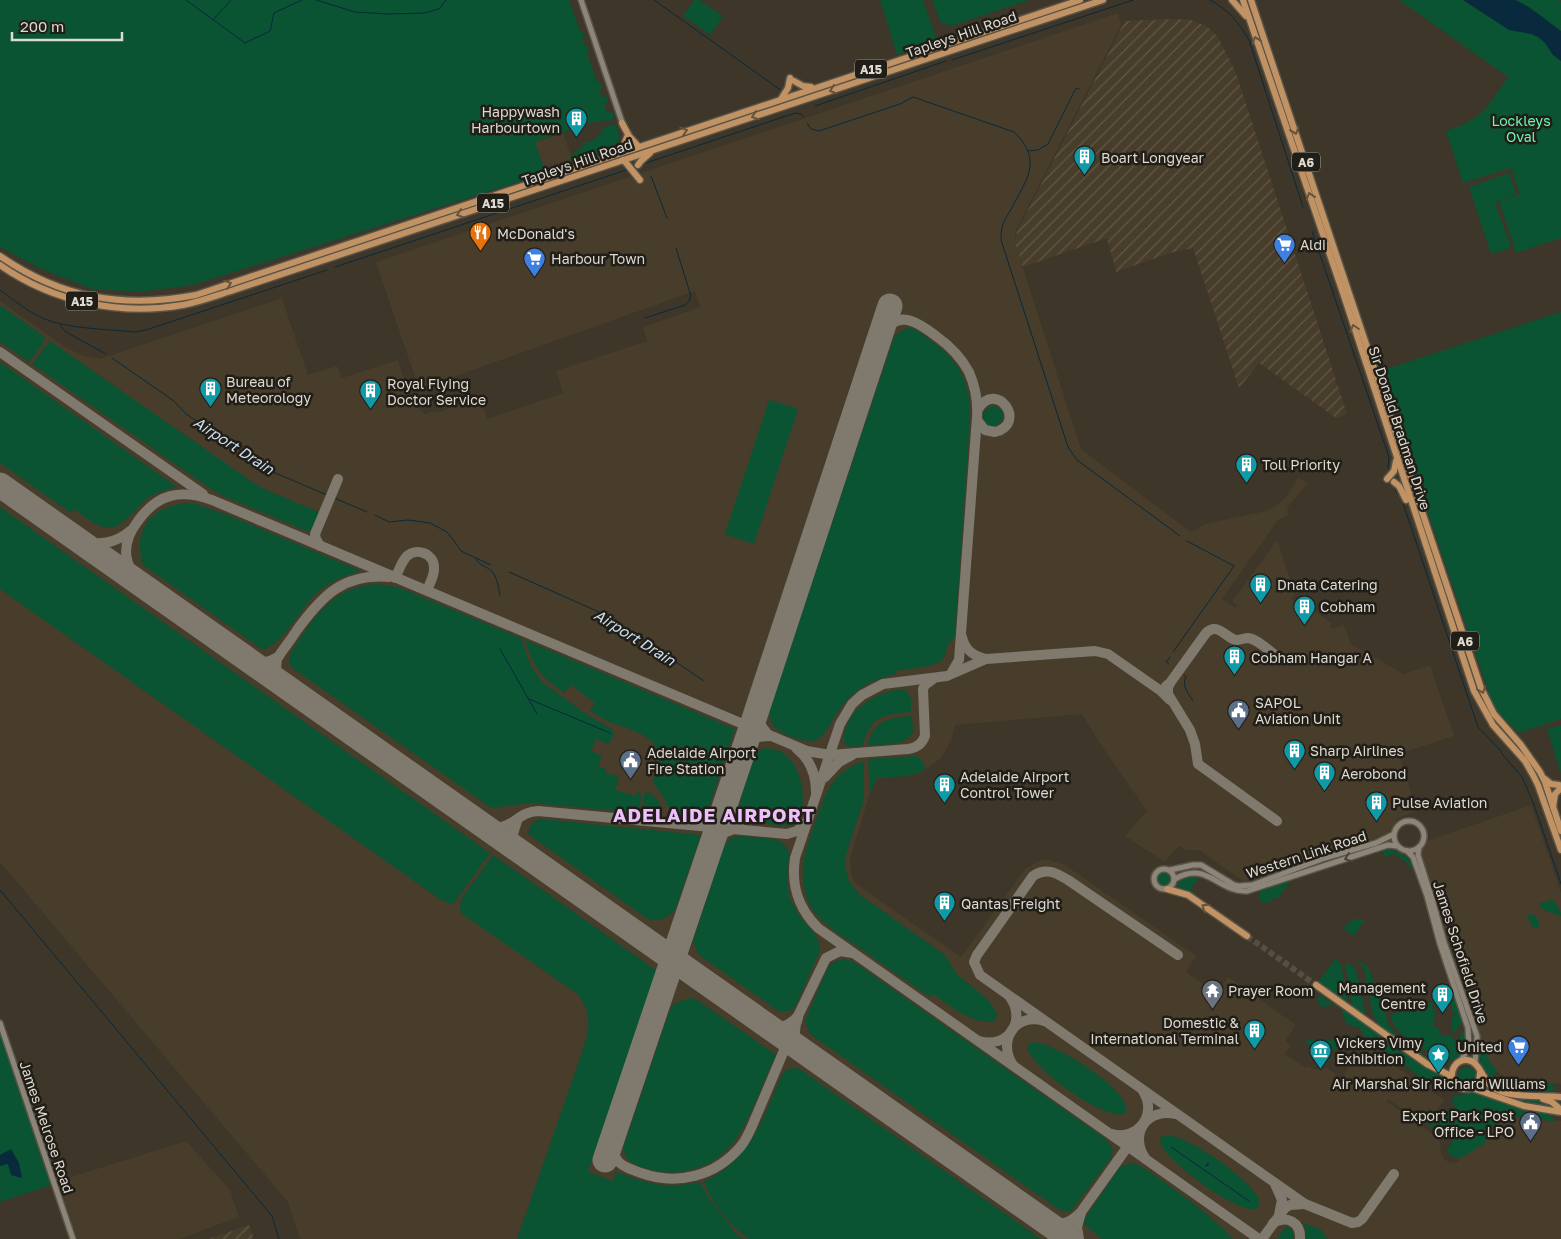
<svg xmlns="http://www.w3.org/2000/svg" width="1561" height="1239" font-family="'Golos Text',sans-serif">
<style>
.built{fill:#473d2a}
.industrial{fill:url(#industrial-furrows)}
.green{fill:#0a5333}
.water{fill:#09293c}
.lines{fill:none;stroke-linecap:round;stroke-linejoin:round}
.stream{stroke:#09293c;stroke-width:1}
.taxiway{stroke:#7f796e;stroke-width:10}
.runway{stroke:#7f796e;stroke-width:25}
.major-tunnel{stroke:#554f42;stroke-width:6;stroke-dasharray:6 3;stroke-linecap:butt}
.minor-casing{stroke:#585247;stroke-width:8}
.major-casing{stroke:#585247;stroke-width:9}
.minor{stroke:#8d8577;stroke-width:5}
.major{stroke:#c19263;stroke-width:6}
.oneway{stroke:#69523a}
.oneway2{stroke:#474239}
.labels{text-anchor:middle;dominant-baseline:central;stroke-width:5;stroke-linejoin:round;paint-order:stroke}
.shield{fill:#211e18;stroke:#a5a29a;stroke-width:1}
.shield-label{font-size:12px;font-weight:bold;fill:#dedad2}
.street-label{font-size:14px;fill:#dedad2;stroke:#211e18}
.poi-label{font-size:14px;fill:#dedad2;stroke:#211e18;text-anchor:start}
.park-label{font-size:14px;fill:#69f6af;stroke:#211e18}
.water-label{font-size:15px;font-style:italic;fill:#cadfef;stroke:#211e18}
.district-label{font-size:19px;font-weight:bold;letter-spacing:1px;fill:#efbefd;stroke:#211e18}
</style>
<defs>
<pattern id="industrial-furrows" width="10" height="10" patternUnits="userSpaceOnUse" patternTransform="scale(1.25)"><rect width="10" height="10" fill="#473d2a"/><path d="M-1 1l2-2M0 10L10 0M9 11l2-2" fill="none" stroke="#615848"/></pattern>
</defs>
<rect width="100%" height="100%" fill="#3d3629"/>
<!-- built -->
<g class="built">
<polygon points="1118,13 1121,25 1016,230 1015,243 1081,449 1191,532 1205,524 1266,511 1274,507 1287,496 1298,478 1308,483 1287,508 1288,515 1278,520 1222,599 1236,608 1237,605 1232,602 1277,540 1295,594 1291,599 1294,601 1297,598 1332,624 1330,627 1332,628 1344,625 1351,644 1404,674 1430,665 1454,736 1399,754 1412,796 1432,803 1397,819 1387,835 1319,856 1253,879 1243,881 1199,850 1185,850 1179,846 1165,862 1125,836 1147,811 1099,742 1082,714 955,725 951,741 946,750 940,759 929,767 919,773 910,775 877,779 871,790 850,859 851,872 854,881 859,886 961,957 1025,869 1037,862 1044,860 1049,860 1065,865 1196,956 1186,972 1216,993 1228,977 1296,1025 1285,1041 1291,1045 1285,1054 1306,1068 1308,1066 1313,1069 1327,1068 1345,1081 1345,1073 1361,1050 1372,1050 1444,1100 1435,1113 1429,1109 1422,1113 1418,1120 1388,1099 1386,1101 1440,1139 1441,1154 1445,1160 1452,1163 1459,1162 1457,1154 1497,1121 1509,1118 1528,1117 1561,1121 1561,1239 300,1239 288,1202 0,862 0,301 65,347 82,355 100,359 282,298 308,375 337,366 342,378 398,360 412,404 425,414 434,411 436,413 480,398 487,419 563,393 556,371 647,341 643,327 700,307 695,291 419,389 376,262"/>
<polygon points="563,133 573,162 544,171 535,142"/>
<polygon points="1531,805 1561,893 1561,1084 1508,1081 1489,1064 1482,1048 1478,1027 1420,855 1427,841"/>
<polygon points="186,1141 230,1190 239,1217 179,1239 78,1239 58,1181"/>
</g>
<!-- industrial -->
<g class="industrial">
<polygon points="1173,19 1191,20 1206,26 1218,37 1236,73 1347,414 1336,418 1259,363 1239,388 1193,248 1170,253 1116,272 1107,238 1023,267 1015,244 1017,231 1125,21"/>
<polygon points="249,1225 254,1239 209,1239"/>
</g>
<!-- green -->
<g class="green">
<polygon points="0,0 569,0 580,31 582,30 585,37 582,38 585,46 587,45 589,52 587,53 597,82 600,82 603,88 599,89 602,97 606,96 609,102 604,104 607,113 612,111 614,119 607,122 606,120 596,123 595,121 535,142 544,168 522,181 193,285 141,292 92,289 39,268 0,247"/>
<polygon points="694,0 699,0 723,16 710,35 683,16"/>
<polygon points="880,0 923,0 936,38 934,42 897,55"/>
<polygon points="932,0 1029,0 951,26 941,23"/>
<path d="M1399,0h159l3,2v236l-45,15 -17,-52 21,-7 -9,-26 -48,15 -17,-52c38,-13 40,-23 62,-54z"/>
<path d="M616,124l4,16 -12,10 -36,12 -3,-3c5,-8 13,-10 18,-19l2,3 12,-9 -1,-3 5,-4z"/>
<polygon points="1509,173 1516,194 1495,202 1511,248 1491,254 1469,187"/>
<polygon points="0,305 45,337 42,345 29,362 0,342"/>
<polygon points="1561,312 1561,719 1519,733 1499,713 1492,702 1380,371"/>
<path d="M910,328c8,2 14,7 20,12 30,21 42,44 40,80l-15,217c-11,10 -6,10 -11,20 -4,10 -37,12 -48,14v3c-27,6 -46,18 -61,42 -5,8 -10,20 -19,24 -9,4 -36,-6 -42,-13 -3,-4 -4,-10 -5,-15l125,-375 8,-7z"/>
<polygon points="50,341 251,481 262,488 321,513 313,530 309,531 304,530 223,496 208,487 32,364"/>
<path d="M0,362l177,125c-10,3 -21,5 -29,11 -11,8 -26,31 -40,30 -12,-1 -24,-12 -34,-19l-3,4 -71,-50z"/>
<polygon points="769,400 798,409 754,544 725,534"/>
<circle cx="993" cy="416" r="10"/>
<path d="M187,503l9,1 32,11 133,56c-18,5 -35,12 -48,26 -14,15 -30,46 -50,53l-120,-85c-11,-36 9,-59 44,-62z"/>
<polygon points="0,507 490,853 455,902 451,904 441,900 0,589"/>
<path d="M376,584l16,2 11,3 118,49 9,26 12,18 47,34 23,13 2,4 -5,11 -13,-5 -5,12 11,5 -4,10 8,3 -1,4 14,4 -4,13 21,6 3,-6 2,6 -1,15 -2,2 -106,-10c-10,0 -34,6 -42,4l-199,-140 -2,-6 2,-9c24,-35 39,-64 85,-68z"/>
<path d="M525,640l210,89 -30,90 -33,-4 -7,-15 -12,-18c1,-8 6,-15 6,-23 0,-26 -34,-30 -52,-38 -6,-3 -11,-7 -17,-10l5,-8 -24,-18 -7,8c-23,-17 -31,-25 -39,-53z"/>
<path d="M900,689l7,2 6,12h-2v9c-26,2 -42,4 -48,34l-13,1 -5,-3c-2,-6 -1,-10 1,-16 7,-23 32,-35 54,-39z"/>
<path d="M912,716l1,16c-7,15 -31,12 -45,13 3,-24 23,-28 44,-29z"/>
<polygon points="1561,725 1561,774 1547,729"/>
<path d="M765,748c6,1 14,1 18,5 18,13 23,39 18,59 -1,3 -1,8 -4,11 -8,6 -25,1 -34,0 -9,0 -19,0 -23,-10 -3,-9 11,-48 16,-58 2,-4 5,-5 9,-7z"/>
<path d="M916,756l7,6 2,7c-14,9 -32,8 -48,9l-7,15 -2,-34z"/>
<path d="M864,761v38l-19,59 1,12 3,11 11,14 85,60 11,18 32,27 8,11 1,4 -3,7c-21,2 -45,-16 -61,-28l-3,3c-22,-15 -44,-30 -66,-46 -16,-11 -35,-22 -48,-37 -8,-9 -12,-23 -13,-35 -2,-20 7,-41 13,-59 10,-29 17,-48 48,-59z"/>
<path d="M647,792c9,4 17,13 14,23l-16,-2 -2,-7 1,-12z"/>
<path d="M543,819l158,16 -26,75c-8,9 -15,11 -26,10l-121,-86c2,-9 4,-14 15,-15z"/>
<polygon points="740,836 774,839 783,843 786,847 789,854 787,881 790,899 800,917 815,934 820,945 819,953 797,1003 792,1010 780,1012 699,955 693,941 724,846 731,838"/>
<path d="M1387,849c10,2 22,6 25,17l-3,2 -2,-5 -13,-9 -10,3 -2,-7z"/>
<path d="M493,855l160,113 3,4 -68,200 25,9 3,-9c32,11 48,18 82,10l3,2 7,13 30,39 5,3h-226l62,-178c8,-26 16,-41 0,-66l-117,-81 -2,-4 1,-11z"/>
<circle cx="1164" cy="879" r="8"/>
<polygon points="1188,875 1201,875 1191,889 1191,893 1177,887 1181,879"/>
<polygon points="1291,880 1279,897 1274,898 1270,903 1268,901 1265,904 1259,900 1259,891"/>
<polygon points="1553,899 1561,913 1561,916 1544,910 1538,904"/>
<polygon points="1531,914 1536,917 1540,924 1538,927 1533,928 1527,915"/>
<polygon points="1353,919 1365,919 1354,936 1343,928"/>
<polygon points="845,959 854,962 1107,1140 1113,1150 1111,1158 1071,1211 1066,1212 1058,1209 810,1034 805,1021 828,967 835,961"/>
<polygon points="1335,959 1341,964 1348,1005 1318,982"/>
<polygon points="1357,959 1368,967 1376,988 1371,988 1368,990 1364,969"/>
<polygon points="1345,963 1349,963 1354,967 1357,974 1367,1020 1354,1010 1352,1006"/>
<polygon points="1449,987 1452,988 1464,1022 1459,1026 1456,1032 1454,1033 1454,1029 1451,1029 1452,1016 1457,1016 1451,1011 1452,1001 1440,997 1439,994 1449,990"/>
<polygon points="1372,990 1377,991 1380,995 1389,1025 1395,1034 1428,1058 1426,1061 1379,1026 1372,1012 1369,994"/>
<polygon points="1319,995 1333,1004 1330,1006 1321,1007 1317,999"/>
<path d="M689,998l7,1 80,56c-7,15 -14,31 -20,46 -14,32 -29,61 -66,69 -15,4 -30,3 -45,-2 -13,-4 -22,-8 -21,-23l45,-133 5,-8z"/>
<path d="M1427,1002l1,1 5,-1 -1,7h3l-1,18 6,1 -2,6 14,2 2,3 4,1 4,-8 4,-1c1,8 0,13 -2,19 -9,23 -37,2 -49,-7 -6,-4 -14,-8 -18,-14 -4,-4 -5,-9 -7,-14z"/>
<path d="M1340,1005c34,25 68,52 106,71l2,6 -2,2 -7,2 -12,-4 -63,-47 -5,-7 -13,-4z"/>
<polygon points="0,1034 51,1185 0,1202"/>
<polygon points="1357,1036 1366,1045 1320,1052 1316,1051 1306,1043 1308,1039 1319,1041"/>
<path d="M1032,1042c21,-1 101,49 94,71 -19,11 -96,-46 -99,-66z"/>
<path d="M1482,1044h2l6,18 7,9 -4,5 5,6 -4,1c-10,-4 -19,-29 -12,-39z"/>
<circle cx="1467" cy="1076" r="9"/>
<path d="M796,1068l5,2 240,169h-292c-17,-12 -40,-38 -45,-58 49,-22 58,-63 79,-108l5,-4z"/>
<path d="M1506,1081c14,0 23,-1 32,12l-30,-3 -10,-3z"/>
<polygon points="1485,1082 1523,1099 1550,1102 1557,1110 1515,1101 1481,1089"/>
<polygon points="1542,1083 1549,1083 1555,1086 1554,1090 1550,1093 1544,1093 1541,1089"/>
<path d="M1476,1092l75,23 3,4 1,3c-26,-4 -45,-13 -66,8l3,9 -8,2 1,3c-11,3 -28,24 -37,8v-4l4,-4 -1,-7 -15,-6 -13,-11 3,-3 -3,-3 6,-4c10,5 21,3 27,-6l-5,-2 3,-6z"/>
<path d="M1166,1135c23,1 85,44 94,66l-3,8c-22,4 -87,-45 -97,-66l1,-6z"/>
<path d="M1131,1163c12,2 23,12 33,19 25,18 49,35 69,57h-131l-18,-15 1,-6 35,-51z"/>
<polygon points="1301,1222 1320,1229 1328,1239 1306,1239 1305,1227"/>
<polygon points="1286,1226 1293,1232 1294,1239 1277,1239"/>
</g>
<!-- water -->
<g class="water">
<path d="M1463,0c11,0 44,0 52,0 14,5 33,22 46,31v30l-8,-6 -8,-12 -7,-6 -7,-3 -22,-4z"/>
<polygon points="11,1149 19,1163 22,1178 11,1175 8,1164 0,1166 0,1155"/>
</g>
<g class="lines">
<!-- stream -->
<g class="stream">
<polyline points="186,0 245,43 270,31 274,13 302,0"/>
<polyline points="316,0 355,12 388,14 424,13 439,9 446,0"/>
<polyline points="654,0 782,91"/>
<path d="M1210,0c19,10 29,23 39,40l54,167"/>
<polyline points="213,20 231,0"/>
<polyline points="952,60 1133,0"/>
<polyline points="815,106 946,61"/>
<path d="M807,123l4,6 8,2 81,-27 13,-7 101,35c30,29 12,48 -4,79 -3,5 -7,11 -8,17 -1,4 -1,8 -1,12l67,207 9,13 103,76"/>
<polyline points="1028,151 1038,150 1048,144 1076,88 1079,89"/>
<polyline points="646,163 795,113 801,114 804,117"/>
<polyline points="651,176 667,218"/>
<polyline points="1312,231 1389,457 1388,468"/>
<polyline points="335,267 626,170"/>
<path d="M0,290c14,10 27,21 42,28 25,11 65,11 93,14l11,-2 181,-60"/>
<polyline points="645,318 685,305 689,301 691,296 676,248"/>
<polyline points="60,325 66,332 106,354"/>
<polyline points="112,358 174,401 186,414 273,472 367,512"/>
<polyline points="1395,490 1401,497 1478,727 1500,750 1503,755 1522,777 1533,802 1561,884"/>
<polyline points="375,515 389,522 408,520 430,523 447,532 455,542 461,551 491,565"/>
<path d="M476,559c3,6 7,6 13,10 8,5 9,17 11,26"/>
<polyline points="509,572 608,616 704,681"/>
<polyline points="500,649 537,714"/>
<polyline points="1173,652 1234,566 1187,541"/>
<polyline points="1169,664 1166,662 1170,657"/>
<path d="M1184,675l2,2c-5,9 3,17 7,24"/>
<polyline points="529,699 610,733"/>
<polyline points="0,890 272,1216 279,1239"/>
<polyline points="1171,1147 1249,1201"/>
<polyline points="1206,1166 1208,1163"/>
<polyline points="1207,1166 1209,1164"/>
</g>
<!-- taxiway -->
<g class="taxiway">
<path d="M880,338c16,-29 34,-19 56,-2 14,10 25,21 33,36 6,14 9,31 8,45l-18,243 -7,12"/>
<polyline points="0,352 203,494"/>
<path d="M977,420l8,10 10,2c33,-8 2,-53 -17,-23"/>
<path d="M80,542c19,3 35,2 50,-11"/>
<polyline points="320,546 316,539 315,534 338,479"/>
<path d="M395,578c4,-7 6,-16 12,-22 10,-9 27,-2 27,11 1,8 -4,16 -7,23"/>
<path d="M136,581c-4,-9 -10,-18 -10,-29 0,-12 5,-22 12,-31 20,-28 43,-32 74,-21l595,251 23,4 78,-6c9,-1 14,-5 17,-13l-2,-47 2,-4 8,-6"/>
<path d="M962,637c3,13 11,19 24,22"/>
<path d="M249,661c11,3 20,2 30,-5"/>
<path d="M281,683l-5,-14 1,-10c6,-10 14,-19 20,-29 25,-34 46,-57 92,-53"/>
<polyline points="1170,683 1168,688 1168,694 1190,730 1195,744 1198,764 1277,821"/>
<path d="M1166,686l4,-3 36,-50c10,-10 17,1 27,6 5,3 10,-1 15,-1 10,1 22,14 30,19"/>
<path d="M1170,700l-9,-9 -53,-37 -13,-3 -109,8 -39,17 -64,8 -21,11 -10,9 -12,20 -45,134c-4,28 3,50 23,70l441,311"/>
<polyline points="757,709 759,723 766,732"/>
<polyline points="744,748 756,737 770,736"/>
<path d="M796,748c14,11 20,26 20,44"/>
<polyline points="825,777 839,762 852,755"/>
<polyline points="725,803 729,818 741,829"/>
<path d="M481,825c32,10 33,-13 57,-14l249,23 10,-3 10,-9"/>
<polyline points="712,844 721,834 731,830"/>
<polyline points="517,850 513,834 517,821"/>
<path d="M1178,955l-110,-75c-12,-7 -22,-13 -35,-4l-56,79 -3,7 6,13 325,229 47,19 6,-1 4,-3 32,-45"/>
<path d="M798,1018c-6,15 -3,24 7,35"/>
<path d="M764,1023c13,6 24,5 34,-7l28,-58 14,-7 12,2"/>
<path d="M979,1041c29,8 48,-20 31,-44"/>
<path d="M1013,1065c-16,-24 2,-53 31,-44"/>
<path d="M1112,1134c26,7 46,-20 31,-43"/>
<path d="M612,1139c0,24 9,27 29,34 37,13 75,3 100,-27 8,-10 12,-23 17,-34 10,-24 20,-47 30,-71"/>
<path d="M1145,1158c-16,-25 2,-50 31,-44"/>
<polyline points="1275,1184 1282,1200 1279,1215"/>
<path d="M1046,1223c15,4 25,-1 35,-11l62,-87"/>
<path d="M1273,1223c14,-8 28,-1 27,16"/>
<polyline points="1079,1239 1077,1227 1081,1213"/>
<polyline points="1262,1239 1285,1208 1290,1205 1305,1204"/>
</g>
<!-- runway -->
<g class="runway">
<polyline points="0,485 1070,1239"/>
<polyline points="605,1160 752,725 890,306"/>
</g>
<!-- major-tunnel -->
<polyline class="major-tunnel" points="1247,936 1316,985"/>
<defs>
<g id="minor">
<polyline points="581,0 623,125"/>
<circle cx="1409" cy="836" r="15"/>
<polyline points="1419,847 1418,855 1432,899 1444,942 1477,1036 1475,1064"/>
<polyline points="1407,851 1413,857 1427,896 1440,944 1468,1028 1469,1046 1461,1061"/>
<circle cx="1164" cy="879" r="10"/>
<polyline points="1170,870 1193,865 1201,865 1234,885 1239,886 1252,885 1325,858 1376,843 1394,834"/>
<path d="M1175,879c32,-19 42,13 72,12l141,-46 9,1"/>
<polyline points="0,1023 73,1239"/>
</g>
<g id="major">
<polyline points="1232,0 1246,16"/>
<polyline points="1243,0 1343,293 1474,691 1493,725 1525,761 1533,775 1538,785 1561,850"/>
<polyline points="1251,0 1481,688 1494,714 1521,745 1540,772 1545,782 1561,831"/>
<polyline points="794,81 803,86 811,87"/>
<polyline points="781,99 788,88 790,78"/>
<polyline points="622,123 629,136 638,146"/>
<polyline points="617,152 624,145 627,137"/>
<polyline points="623,160 627,164 640,180"/>
<polyline points="638,165 641,161 650,153"/>
<path d="M0,256c61,42 123,53 196,39l884,-295"/>
<path d="M0,265c53,37 120,51 183,40 16,-3 32,-9 48,-14l872,-291"/>
<polyline points="1387,479 1394,471 1396,461"/>
<polyline points="1394,482 1399,486 1406,500"/>
<polyline points="1545,779 1551,784 1559,785"/>
<polyline points="1553,807 1555,794 1561,788"/>
<polyline points="1167,889 1188,895 1247,936"/>
<polyline points="1316,985 1427,1064 1447,1074 1453,1081"/>
<path d="M1452,1079c-1,-9 3,-19 14,-19 14,0 16,20 26,27 18,12 48,8 69,10"/>
<path d="M1453,1082c10,13 27,7 27,-9"/>
<polyline points="1472,1088 1524,1106 1561,1112"/>
<polyline points="1543,1099 1552,1102 1561,1110"/>
</g>
</defs>
<!-- minor casing -->
<use href="#minor" class="minor-casing"/>
<!-- major casing -->
<use href="#major" class="major-casing"/>
<!-- minor -->
<use href="#minor" class="minor"/>
<!-- major -->
<use href="#major" class="major"/>
</g>
<!-- one-way arrows -->
<defs><path id="oneway-chevron" d="M-2-3.5L2.5 0L-2 3.5" fill="none" stroke-width="1.6" stroke-linecap="round" stroke-linejoin="round" transform="scale(1.25)"/></defs>
<g class="oneway">
<use href="#oneway-chevron" transform="translate(1256 40) rotate(-110)"/>
<use href="#oneway-chevron" transform="translate(833 90) rotate(162)"/>
<use href="#oneway-chevron" transform="translate(755 116) rotate(162)"/>
<use href="#oneway-chevron" transform="translate(684 131) rotate(-18)"/>
<use href="#oneway-chevron" transform="translate(1295 131) rotate(71)"/>
<use href="#oneway-chevron" transform="translate(1310 196) rotate(-109)"/>
<use href="#oneway-chevron" transform="translate(460 214) rotate(162)"/>
<use href="#oneway-chevron" transform="translate(228 284) rotate(-19)"/>
<use href="#oneway-chevron" transform="translate(1354 328) rotate(-108)"/>
<use href="#oneway-chevron" transform="translate(1482 690) rotate(68)"/>
<use href="#oneway-chevron" transform="translate(1205 907) rotate(-145)"/>
</g>
<use class="oneway2" href="#oneway-chevron" transform="translate(1348 858) rotate(161)"/>
<!-- icons -->
<defs>
<symbol id="building-pin" viewBox="-11 -11 22 30"><path d="M0 17L-7.5 6A9.5 9.5 0 1 1 7.5 6Z" fill="#0f9aa8" stroke="#211e18"/><path d="M-4-6H4V6H1V3H-1V6H-4ZM-2.5-4.3h1.7v1.8h-1.7ZM.8-4.3h1.7v1.8H.8ZM-2.5-1h1.7V.8h-1.7ZM.8-1h1.7V.8H.8Z" fill="#fff"/></symbol>
<symbol id="restaurant-pin" viewBox="-11 -11 22 30"><path d="M0 17L-7.5 6A9.5 9.5 0 1 1 7.5 6Z" fill="#e8710a" stroke="#211e18"/><path d="M-5-6h1v4h1v-4h1v4h1v-4h1v5L-1.5 .5V6h-2V.5L-5-1ZM5-6V6H3V1.5H1.5Q1.5-4 5-6Z" fill="#fff"/></symbol>
<symbol id="supermarket-pin" viewBox="-11 -11 22 30"><path d="M0 17L-7.5 6A9.5 9.5 0 1 1 7.5 6Z" fill="#3f7fe0" stroke="#211e18"/><path d="M-6-5.5h2.5l.6 2H6L4.5 2H-2.5L-4.4-4H-6ZM-1.5 3.2a1.3 1.3 0 1 0 .1 0ZM3 3.2a1.3 1.3 0 1 0 .1 0Z" fill="#fff"/></symbol>
<symbol id="civic-pin" viewBox="-11 -11 22 30"><path d="M0 17L-7.5 6A9.5 9.5 0 1 1 7.5 6Z" fill="#5c6f8a" stroke="#211e18"/><path d="M-.6-6.5H3V-4.5H.6V-3L4-1V1h2V6H-6V1h2V-1L-.6-3ZM-1.2 2.5V6h2.4V2.5Z" fill="#fff"/></symbol>
<symbol id="temple-pin" viewBox="-11 -11 22 30"><path d="M0 17L-7.5 6A9.5 9.5 0 1 1 7.5 6Z" fill="#6b7280" stroke="#211e18"/><path d="M0-6L5-2H3V0L6.5 2.5H4V6H1.5V3h-3V6H-4V2.5H-6.5L-3 0V-2H-5Z" fill="#fff"/></symbol>
<symbol id="museum-pin" viewBox="-11 -11 22 30"><path d="M0 17L-7.5 6A9.5 9.5 0 1 1 7.5 6Z" fill="#0f9aa8" stroke="#211e18"/><path d="M0-6L6-3V-2H-6V-3ZM-5-1h2V3h-2ZM-1-1h2V3h-2ZM3-1h2V3H3ZM-6 4H6V6H-6Z" fill="#fff"/></symbol>
<symbol id="sight-pin" viewBox="-11 -11 22 30"><path d="M0 17L-7.5 6A9.5 9.5 0 1 1 7.5 6Z" fill="#0f9aa8" stroke="#211e18"/><path d="M0-6L1.8-2.2L6-1.7L2.9 1.2L3.7 5.4L0 3.3L-3.7 5.4L-2.9 1.2L-6-1.7L-1.8-2.2Z" fill="#fff"/></symbol>
</defs>
<g fill-rule="evenodd">
<use href="#building-pin" x="564" y="106" width="25" height="34"/>
<use href="#building-pin" x="1072" y="144" width="25" height="34"/>
<use href="#restaurant-pin" x="468" y="220" width="25" height="34"/>
<use href="#supermarket-pin" x="1272" y="232" width="25" height="34"/>
<use href="#supermarket-pin" x="522" y="246" width="25" height="34"/>
<use href="#building-pin" x="198" y="376" width="25" height="34"/>
<use href="#building-pin" x="358" y="378" width="25" height="34"/>
<use href="#building-pin" x="1234" y="452" width="25" height="34"/>
<use href="#building-pin" x="1248" y="572" width="25" height="34"/>
<use href="#building-pin" x="1292" y="594" width="25" height="34"/>
<use href="#building-pin" x="1222" y="644" width="25" height="34"/>
<use href="#civic-pin" x="1226" y="698" width="25" height="34"/>
<use href="#building-pin" x="1282" y="738" width="25" height="34"/>
<use href="#civic-pin" x="618" y="748" width="25" height="34"/>
<use href="#building-pin" x="1312" y="760" width="25" height="34"/>
<use href="#building-pin" x="932" y="772" width="25" height="34"/>
<use href="#building-pin" x="1364" y="790" width="25" height="34"/>
<use href="#building-pin" x="932" y="890" width="25" height="34"/>
<use href="#temple-pin" x="1200" y="978" width="25" height="34"/>
<use href="#building-pin" x="1430" y="982" width="25" height="34"/>
<use href="#building-pin" x="1242" y="1018" width="25" height="34"/>
<use href="#supermarket-pin" x="1506" y="1034" width="25" height="34"/>
<use href="#museum-pin" x="1308" y="1038" width="25" height="34"/>
<use href="#sight-pin" x="1426" y="1042" width="25" height="34"/>
<use href="#civic-pin" x="1518" y="1110" width="25" height="34"/>
</g>
<g class="labels">
<!-- shield labels -->
<g class="shield">
<rect x="855" y="59.5" width="32" height="19" rx="4"/>
<rect x="1292" y="152.5" width="28" height="19" rx="4"/>
<rect x="477" y="193.5" width="32" height="19" rx="4"/>
<rect x="66" y="291.5" width="32" height="19" rx="4"/>
<rect x="1451" y="631.5" width="28" height="19" rx="4"/>
</g>
<g class="shield-label">
<text x="871" y="69">A15</text>
<text x="1306" y="162">A6</text>
<text x="493" y="203">A15</text>
<text x="82" y="301">A15</text>
<text x="1465" y="641">A6</text>
</g>
<!-- street labels -->
<g class="street-label">
<text transform="translate(961 34) rotate(-19)">Tapleys Hill Road</text>
<text transform="translate(577 162) rotate(-19)">Tapleys Hill Road</text>
<text transform="translate(1400 428) rotate(72)">Sir Donald Bradman Drive</text>
<text transform="translate(1306 854) rotate(-18)">Western Link Road</text>
<text transform="translate(1461 952) rotate(72)">James Schofield Drive</text>
<text transform="translate(47 1127) rotate(71)">James Melrose Road</text>
</g>
<!-- poi labels -->
<g class="poi-label">
<text x="560" y="111" text-anchor="end">Happywash<tspan x="560" dy="16">Harbourtown</tspan></text>
<text x="1101" y="157">Boart Longyear</text>
<text x="497" y="233">McDonald's</text>
<text x="1300" y="244">Aldi</text>
<text x="551" y="258">Harbour Town</text>
<text x="226" y="381">Bureau of<tspan x="226" dy="16">Meteorology</tspan></text>
<text x="387" y="383">Royal Flying<tspan x="387" dy="16">Doctor Service</tspan></text>
<text x="1262" y="464">Toll Priority</text>
<text x="1277" y="584">Dnata Catering</text>
<text x="1320" y="606">Cobham</text>
<text x="1251" y="657">Cobham Hangar A</text>
<text x="1255" y="702">SAPOL<tspan x="1255" dy="16">Aviation Unit</tspan></text>
<text x="1310" y="750">Sharp Airlines</text>
<text x="647" y="752">Adelaide Airport<tspan x="647" dy="16">Fire Station</tspan></text>
<text x="1341" y="773">Aerobond</text>
<text x="960" y="776">Adelaide Airport<tspan x="960" dy="16">Control Tower</tspan></text>
<text x="1392" y="802">Pulse Aviation</text>
<text x="961" y="903">Qantas Freight</text>
<text x="1426" y="987" text-anchor="end">Management<tspan x="1426" dy="16">Centre</tspan></text>
<text x="1228" y="990">Prayer Room</text>
<text x="1239" y="1022" text-anchor="end">Domestic &amp;<tspan x="1239" dy="16">International Terminal</tspan></text>
<text x="1336" y="1042">Vickers Vimy<tspan x="1336" dy="16">Exhibition</tspan></text>
<text x="1502" y="1046" text-anchor="end">United</text>
<text x="1439" y="1083" text-anchor="middle">Air Marshal Sir Richard Williams</text>
<text x="1514" y="1115" text-anchor="end">Export Park Post<tspan x="1514" dy="16">Office - LPO</tspan></text>
</g>
<!-- park labels -->
<g class="park-label">
<text x="1521" y="120">Lockleys<tspan x="1521" dy="16">Oval</tspan></text>
</g>
<!-- water labels -->
<g class="water-label">
<text transform="translate(234 445) rotate(33)">Airport Drain</text>
<text transform="translate(635 637) rotate(32)">Airport Drain</text>
</g>
<!-- district labels -->
<g class="district-label">
<text x="714" y="814">ADELAIDE AIRPORT</text>
</g>
</g>
<!-- scale -->
<path d="M12 32v8h110v-8" fill="none" stroke="#dedad2" stroke-width="2.5"/>
<text x="20" y="32" font-size="15" fill="#dedad2" stroke="#211e18" stroke-width="4" paint-order="stroke">200 m</text>
</svg>
